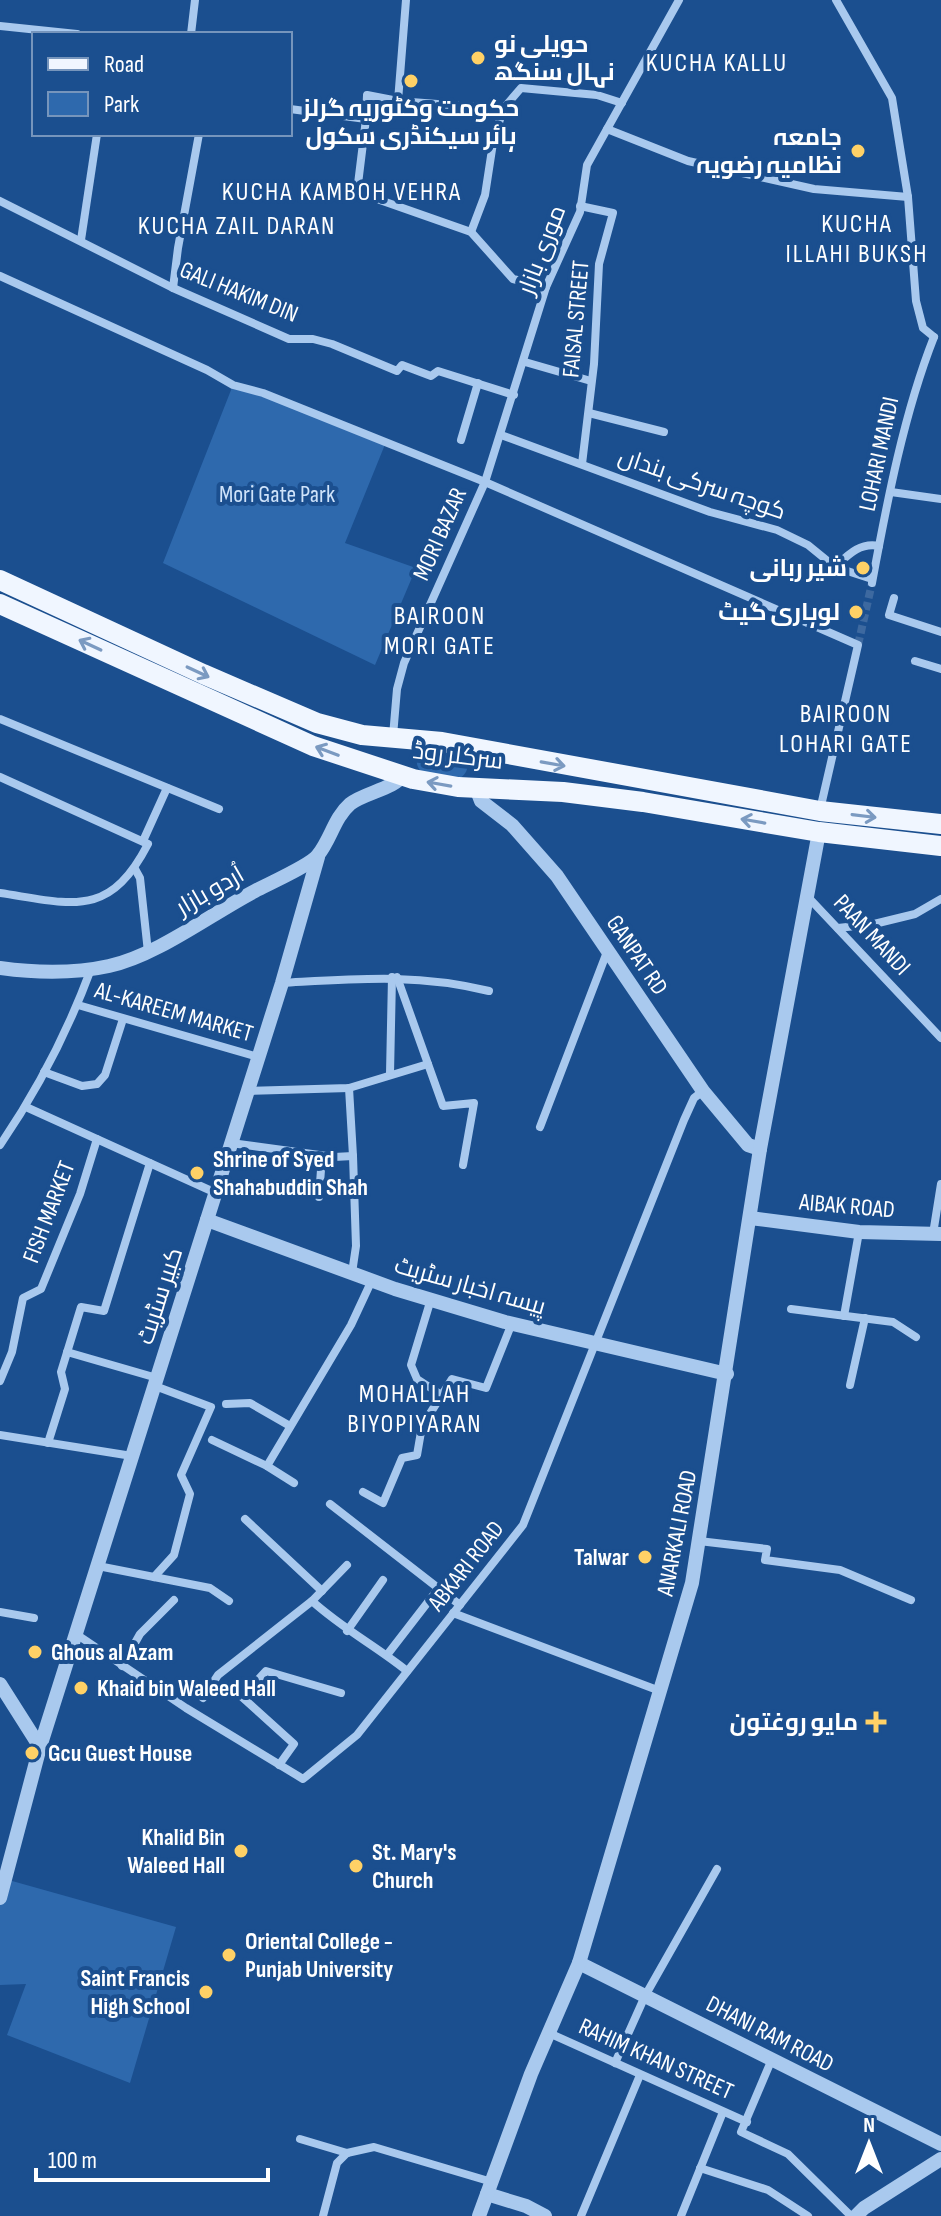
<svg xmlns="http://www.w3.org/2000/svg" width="941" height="2216" font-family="'Sofia Sans Condensed',Cairo,sans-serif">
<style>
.green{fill:#2e69ad}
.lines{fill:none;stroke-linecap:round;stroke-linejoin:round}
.minor-tunnel{stroke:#3d69a0;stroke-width:8;stroke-dasharray:8 4;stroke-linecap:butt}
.minor{stroke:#a9c9ee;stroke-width:8}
.tertiary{stroke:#a9c9ee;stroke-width:14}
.primary{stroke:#f0f6ff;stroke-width:20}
.oneway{stroke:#7b9ac1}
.poi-dot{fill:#ffd166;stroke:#1b4f8f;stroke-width:3}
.labels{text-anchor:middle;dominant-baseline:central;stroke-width:8;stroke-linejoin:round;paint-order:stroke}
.poi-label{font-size:24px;font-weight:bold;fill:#fff;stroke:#1b4f8f;text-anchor:start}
.street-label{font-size:24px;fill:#fff;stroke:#1b4f8f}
.park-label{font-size:24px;fill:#cfe3fa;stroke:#1b4f8f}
.neighbourhood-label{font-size:26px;letter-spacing:2px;fill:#fff;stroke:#1b4f8f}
</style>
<rect width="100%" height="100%" fill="#1b4f8f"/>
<!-- green -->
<g class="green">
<polygon points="233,385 386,442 345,543 416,568 375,665 163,563"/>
<path d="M431,748l33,8c6,9 4,18 -6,23l-35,-5c-11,-11 -7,-23 8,-26z"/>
<polygon points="5,1879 176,1927 130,2083 7,2035 26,1984 0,1985 0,1898"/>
</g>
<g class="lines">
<!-- minor-tunnel -->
<polyline class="minor-tunnel" points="858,645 872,583"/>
<!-- minor -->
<g class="minor">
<polyline points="836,0 892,98 908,197 916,301 923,328 934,337"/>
<polyline points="0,26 77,34"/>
<polyline points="191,34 195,0"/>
<polyline points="398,101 406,0"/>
<polyline points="290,109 366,119 357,192 471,232 513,279 546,287"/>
<polyline points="366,119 367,95 398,101 503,109 521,88 597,95 622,103"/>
<polyline points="607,129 688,161 814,189 908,197"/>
<polyline points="0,201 173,288 289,339 313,339 332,344 397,371 402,365 431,376 438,371 514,395"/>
<polyline points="580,206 613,213 599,264 594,364 582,464"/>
<polyline points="471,232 485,195 493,143 503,109"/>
<polyline points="81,240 97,134"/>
<polyline points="0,276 207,370 233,385 263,393 485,482 858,645 820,810"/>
<polyline points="173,288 178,248 199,134"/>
<polyline points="525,362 591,381"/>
<polyline points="589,413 664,432"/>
<path d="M501,435l209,77 67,18 31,15 27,22c13,-12 25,-25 44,-21"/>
<polyline points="461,440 478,383"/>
<polyline points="891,492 941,499"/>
<polyline points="835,567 872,579"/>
<path d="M872,583c15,-81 32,-170 62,-246"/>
<polyline points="894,598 889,615 941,632"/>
<polyline points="915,661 941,669"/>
<polyline points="0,719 219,809"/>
<polyline points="393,736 397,689 404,663 485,482 546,287 580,212 587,165 679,0"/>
<path d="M0,777l148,67c-39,75 -75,60 -148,49"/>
<polyline points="143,841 167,788"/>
<polyline points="135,869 140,878 148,952"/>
<polyline points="807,896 941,1038"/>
<polyline points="838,928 874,924 915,914 941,899"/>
<polyline points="397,977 443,1106 474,1103 463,1165"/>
<path d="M282,983c72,-4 135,-10 207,8"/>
<polyline points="78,1005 258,1057"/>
<polyline points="44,1072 82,1086 97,1084 105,1075 123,1019"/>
<polyline points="390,1074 392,977"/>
<polyline points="248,1091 349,1088 428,1064"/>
<polyline points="26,1107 216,1193"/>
<polyline points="540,1127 607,952"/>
<polyline points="231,1143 334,1157 353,1156 349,1088"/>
<path d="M0,1145c37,-54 68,-114 91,-176"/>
<polyline points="319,1197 322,1156"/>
<polyline points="933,1234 941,1184"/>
<polyline points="352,1273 356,1246 353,1156"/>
<polyline points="431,1299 411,1365 417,1379 440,1394"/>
<polyline points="791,1309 893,1322 916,1337"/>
<polyline points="844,1316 859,1232"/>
<polyline points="67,1352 157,1378"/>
<polyline points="0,1381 12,1352 23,1298 41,1289 80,1194 97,1139"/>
<polyline points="850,1385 865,1318"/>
<polyline points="226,1404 250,1403 290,1426"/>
<polyline points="0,1435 132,1456"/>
<polyline points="212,1440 267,1466 294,1483"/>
<polyline points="48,1443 65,1389 61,1372 81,1307 104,1311 150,1163"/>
<polyline points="267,1466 351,1325 372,1280"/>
<polyline points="363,1492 383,1503 402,1458 417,1455 422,1426 452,1379 486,1388 512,1323"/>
<polyline points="330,1504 460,1605"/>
<polyline points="245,1519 322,1591"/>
<polyline points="699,1541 767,1549 765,1560 840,1570 911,1600"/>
<polyline points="98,1566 210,1588 229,1601"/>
<polyline points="154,1577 174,1555 190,1494 181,1475 211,1407 155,1386"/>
<path d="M312,1601c31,28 64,45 95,70"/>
<polyline points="0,1612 34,1618"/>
<polyline points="453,1613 660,1691"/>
<polyline points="347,1631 383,1580"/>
<polyline points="76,1634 186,1708 303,1779 357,1735 523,1525 684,1120 694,1098 703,1091"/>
<polyline points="387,1655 438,1589"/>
<polyline points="122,1666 140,1634 174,1600"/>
<polyline points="203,1698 218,1675 312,1601 347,1565"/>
<polyline points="279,1765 294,1744 242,1697 266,1671 341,1693"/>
<polyline points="549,2033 747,2122"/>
<polyline points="772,2059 741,2132 788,2154 851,2216"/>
<polyline points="615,2063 645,1996 717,1869"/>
<polyline points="300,2139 347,2153"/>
<polyline points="700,2168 768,2190 808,2216"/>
<polyline points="323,2216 337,2163 347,2153 374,2147 492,2182"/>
<polyline points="581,2216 640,2075"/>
<polyline points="681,2216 723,2112"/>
</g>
<!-- tertiary -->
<g class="tertiary">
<polyline points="476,788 481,801 512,825 557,876 703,1091 748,1145 760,1149"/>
<path d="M0,968c36,5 73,6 109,-2 47,-10 102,-52 146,-75 13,-7 56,-26 63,-36 13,-16 16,-37 32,-51 13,-11 47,-16 52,-29"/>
<polyline points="750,1218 859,1232 941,1234"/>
<polyline points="207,1220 395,1289 505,1322 727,1374"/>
<polyline points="0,1684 40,1747"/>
<polyline points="0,1898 40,1747 282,983 318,857"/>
<polyline points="579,1963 941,2144"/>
<polyline points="487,2194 526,2206 545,2216"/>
<polyline points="479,2216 531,2074 579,1963 692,1583 760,1149 819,832"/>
<polyline points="856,2216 864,2208 941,2159"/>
</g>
<!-- primary -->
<g class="primary">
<polyline points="0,580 203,674 317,723 362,735 442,742 820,811 941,824"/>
<polyline points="0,604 313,746 413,779 458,787 563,792 643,802 819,832 941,846"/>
</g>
</g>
<!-- one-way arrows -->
<defs><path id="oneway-shaft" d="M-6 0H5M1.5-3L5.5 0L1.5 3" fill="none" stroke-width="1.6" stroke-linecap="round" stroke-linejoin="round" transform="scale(2)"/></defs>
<g class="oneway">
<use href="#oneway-shaft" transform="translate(90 645) rotate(-155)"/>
<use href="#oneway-shaft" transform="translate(198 672) rotate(25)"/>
<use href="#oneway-shaft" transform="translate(327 751) rotate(-159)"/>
<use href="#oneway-shaft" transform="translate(553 764) rotate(10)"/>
<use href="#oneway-shaft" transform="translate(439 784) rotate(-170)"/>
<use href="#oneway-shaft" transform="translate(864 816) rotate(7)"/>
<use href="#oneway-shaft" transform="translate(753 821) rotate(-170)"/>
</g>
<!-- markers -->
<g class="poi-dot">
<circle cx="478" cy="58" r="8"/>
<circle cx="411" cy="81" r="8"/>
<circle cx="858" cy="151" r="8"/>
<circle cx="863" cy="568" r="8"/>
<circle cx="856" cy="612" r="8"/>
<circle cx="197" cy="1173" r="8"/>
<circle cx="645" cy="1557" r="8"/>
<circle cx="35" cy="1652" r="8"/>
<circle cx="81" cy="1688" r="8"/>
<path d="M872 1710h8v8h8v8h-8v8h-8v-8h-8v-8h8z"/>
<circle cx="32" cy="1753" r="8"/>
<circle cx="241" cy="1851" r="8"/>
<circle cx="356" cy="1866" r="8"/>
<circle cx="229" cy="1955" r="8"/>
<circle cx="206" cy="1992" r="8"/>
</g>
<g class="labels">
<!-- poi labels -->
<g class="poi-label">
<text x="494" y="44">حویلی نو<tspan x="494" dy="28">نہال سنگھ</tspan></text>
<text x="411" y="108" text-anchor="middle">حکومت وکٹوریہ گرلز<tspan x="411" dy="28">ہائر سیکنڈری سکول</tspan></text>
<text x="842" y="137" text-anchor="end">جامعہ<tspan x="842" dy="28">نظامیہ رضویہ</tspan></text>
<text x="847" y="568" text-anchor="end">شیر ربانی</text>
<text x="840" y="612" text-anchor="end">لوہاری گیٹ</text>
<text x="213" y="1159">Shrine of Syed<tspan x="213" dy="28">Shahabuddin Shah</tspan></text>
<text x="629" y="1557" text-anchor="end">Talwar</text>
<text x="51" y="1652">Ghous al Azam</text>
<text x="97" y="1688">Khaid bin Waleed Hall</text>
<text x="858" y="1722" text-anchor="end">مایو روغتون</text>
<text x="48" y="1753">Gcu Guest House</text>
<text x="225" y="1837" text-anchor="end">Khalid Bin<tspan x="225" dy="28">Waleed Hall</tspan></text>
<text x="372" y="1852">St. Mary's<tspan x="372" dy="28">Church</tspan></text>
<text x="245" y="1941">Oriental College -<tspan x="245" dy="28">Punjab University</tspan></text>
<text x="190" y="1978" text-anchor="end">Saint Francis<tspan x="190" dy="28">High School</tspan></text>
</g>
<!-- street labels -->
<g class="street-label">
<text transform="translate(542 250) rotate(-69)">موری بازار</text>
<text transform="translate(239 292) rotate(22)">GALI HAKIM DIN</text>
<text transform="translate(576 319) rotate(-85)">FAISAL STREET</text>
<text transform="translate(879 454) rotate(-78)">LOHARI MANDI</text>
<text transform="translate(702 484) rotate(19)">کوچہ سرکی بنداں</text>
<text transform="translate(440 534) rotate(-66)">MORI BAZAR</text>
<text transform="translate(458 756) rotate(7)">سرکلر روڈ</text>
<text transform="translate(210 891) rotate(-30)">اُردو بازار</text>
<text transform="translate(872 935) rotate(47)">PAAN MANDI</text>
<text transform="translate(637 955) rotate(56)">GANPAT RD</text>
<text transform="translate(174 1012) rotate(16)">AL-KAREEM MARKET</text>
<text transform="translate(847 1206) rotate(5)">AIBAK ROAD</text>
<text transform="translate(49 1212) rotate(-69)">FISH MARKET</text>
<text transform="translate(470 1286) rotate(16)">پیسہ اخبار سٹریٹ</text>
<text transform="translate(160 1296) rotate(-72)">کبیر سٹریٹ</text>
<text transform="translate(677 1533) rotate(-79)">ANARKALI ROAD</text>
<text transform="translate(466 1566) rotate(-52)">ABKARI ROAD</text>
<text transform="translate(770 2034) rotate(27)">DHANI RAM ROAD</text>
<text transform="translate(656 2059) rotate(24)">RAHIM KHAN STREET</text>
</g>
<!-- park labels -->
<g class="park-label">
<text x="277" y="494">Mori Gate Park</text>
</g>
<!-- neighbourhood labels -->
<g class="neighbourhood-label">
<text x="717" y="63">KUCHA KALLU</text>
<text x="342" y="192">KUCHA KAMBOH VEHRA</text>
<text x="857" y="224">KUCHA<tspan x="857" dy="30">ILLAHI BUKSH</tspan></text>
<text x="237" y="226">KUCHA ZAIL DARAN</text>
<text x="440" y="616">BAIROON<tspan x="440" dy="30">MORI GATE</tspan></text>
<text x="846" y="714">BAIROON<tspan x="846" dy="30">LOHARI GATE</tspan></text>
<text x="415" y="1394">MOHALLAH<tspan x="415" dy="30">BIYOPIYARAN</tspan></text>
</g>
</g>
<!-- legend -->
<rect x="32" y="32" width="260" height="104" fill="#1b4f8f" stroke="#7695bc" stroke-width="2"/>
<rect x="48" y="58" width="40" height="12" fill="#f0f6ff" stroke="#7695bc" stroke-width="2"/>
<text x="104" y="72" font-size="24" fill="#ffffff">Road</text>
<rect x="48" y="92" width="40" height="24" fill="#2e69ad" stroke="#7695bc" stroke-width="2"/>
<text x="104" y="112" font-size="24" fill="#ffffff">Park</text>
<!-- north arrow -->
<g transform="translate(869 2144)" stroke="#1b4f8f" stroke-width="6" paint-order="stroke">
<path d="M0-6L14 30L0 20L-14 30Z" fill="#ffffff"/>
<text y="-12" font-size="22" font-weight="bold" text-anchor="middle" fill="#ffffff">N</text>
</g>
<!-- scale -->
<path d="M36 2168v12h232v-12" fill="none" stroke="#ffffff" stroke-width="4"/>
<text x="48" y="2168" font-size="24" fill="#ffffff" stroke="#1b4f8f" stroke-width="6" paint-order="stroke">100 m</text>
</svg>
